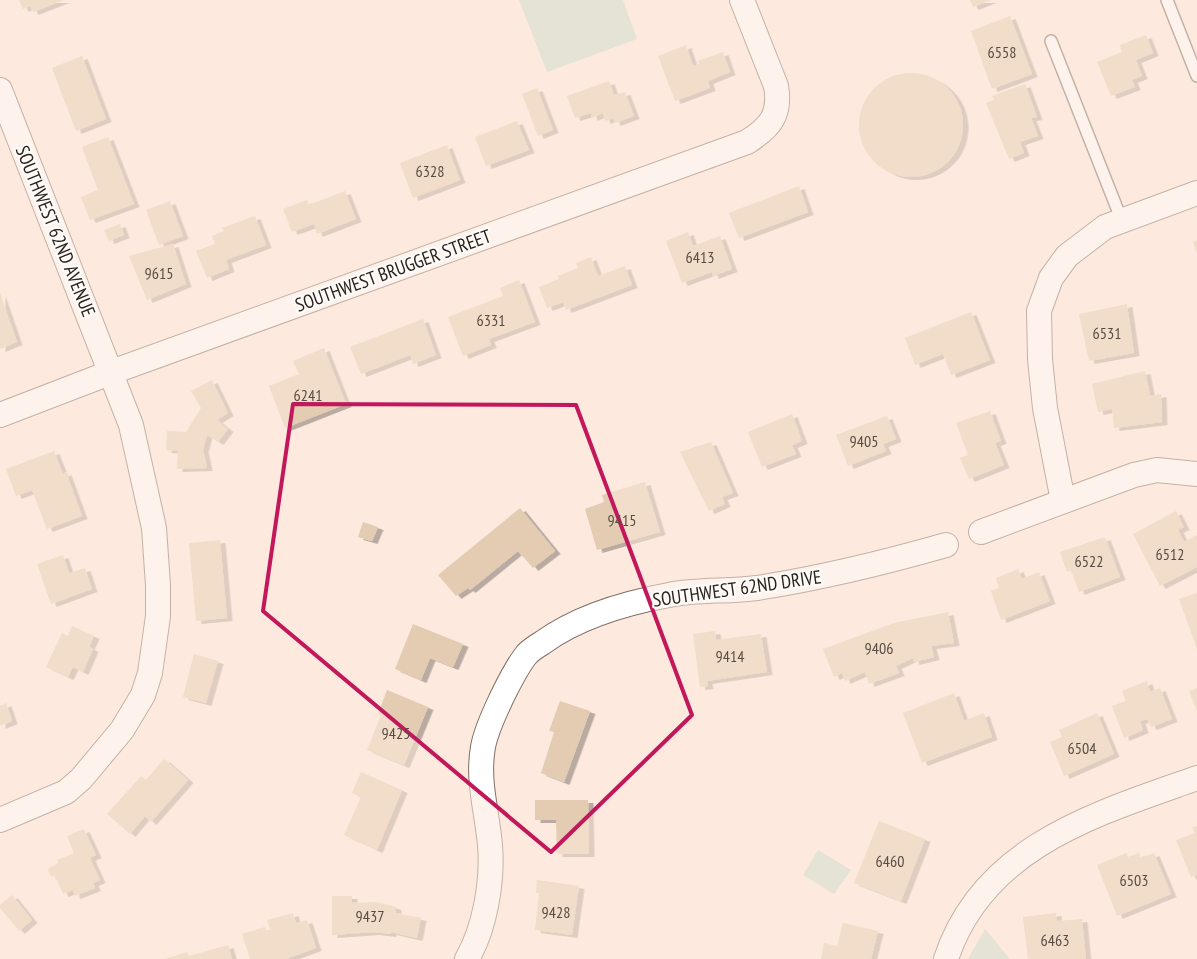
<svg xmlns="http://www.w3.org/2000/svg" width="1197" height="959" font-family="'PT Sans Narrow',sans-serif">
<style>
.green{fill:#c5dbce}
.building{fill:#e4ccb3;filter:url(#shadow)}
.lines{fill:none;stroke-linecap:round;stroke-linejoin:round}
.lane-casing{stroke:#7f6e63;stroke-width:14}
.street-casing{stroke:#7f6e63;stroke-width:26}
.lane{stroke:#fff;stroke-width:11}
.street{stroke:#fff;stroke-width:24}
.marked{fill:none;stroke:#c2185b;stroke-width:4;stroke-linejoin:round}
.labels{text-anchor:middle;dominant-baseline:central;stroke-width:4.5;stroke-linejoin:round;paint-order:stroke}
.number-label{font-size:16px;fill:#584c42}
.street-label{font-size:19px;fill:#29221d;stroke:#fefaf7}
</style>
<defs>
<filter id="shadow"><feDropShadow dx="5.5" dy="3" stdDeviation="0" flood-color="#0004"/></filter>
</defs>
<rect width="100%" height="100%" fill="#fde9dd"/>
<!-- green -->
<g class="green">
<polygon points="519,0 623,0 637,39 547,72"/>
<polygon points="818,850 851,870 834,894 803,875"/>
<polygon points="985,929 1010,959 968,959"/>
</g>
<!-- building -->
<g class="building">
<polygon points="19,0 64,0 33,12 30,6 23,9"/>
<polygon points="970,0 991,0 973,7"/>
<polygon points="1010,16 1032,74 992,89 971,31"/>
<polygon points="1146,35 1153,53 1136,60 1142,76 1132,80 1135,87 1111,96 1097,62 1122,52 1120,45"/>
<polygon points="686,45 693,66 699,64 698,61 723,52 730,72 708,81 710,88 675,101 658,56"/>
<polygon points="82,56 106,119 76,131 52,68"/>
<circle cx="911" cy="125" r="52"/>
<polygon points="609,81 614,95 625,92 634,116 615,123 613,118 605,121 603,113 592,118 591,113 575,118 567,96"/>
<polygon points="1025,84 1037,117 1031,118 1038,136 1020,142 1024,153 1009,159 986,103 994,100 992,96"/>
<polygon points="537,88 553,130 538,136 522,94"/>
<polygon points="517,121 529,150 486,166 475,137"/>
<polygon points="108,137 134,204 90,220 81,197 98,190 82,147"/>
<polygon points="447,145 460,180 413,198 400,163"/>
<polygon points="799,186 808,212 739,238 729,213"/>
<polygon points="345,191 356,219 317,234 314,224 292,232 283,209 307,200 309,205"/>
<polygon points="170,201 183,236 159,245 146,210"/>
<polygon points="255,216 266,245 226,260 229,269 207,278 196,251 215,244 212,236 224,231 222,228"/>
<polygon points="120,224 124,235 109,241 104,230"/>
<polygon points="688,232 693,246 720,236 732,269 713,276 712,272 682,283 666,241"/>
<polygon points="1197,240 1197,253 1193,242"/>
<polygon points="173,244 186,284 147,300 129,256"/>
<polygon points="591,257 598,276 625,266 632,285 566,310 563,302 547,308 539,287 559,279 558,276 578,268 576,263"/>
<polygon points="519,280 535,322 489,339 491,345 463,356 448,317 503,296 500,288"/>
<polygon points="0,293 17,342 0,349"/>
<polygon points="1127,304 1134,353 1089,361 1079,314"/>
<polygon points="971,312 990,360 951,375 943,354 915,365 905,338"/>
<polygon points="423,319 436,355 413,364 410,355 361,374 350,347"/>
<polygon points="324,348 346,404 285,428 269,386 299,374 293,361"/>
<polygon points="1145,371 1150,396 1161,394 1162,422 1114,428 1112,409 1098,412 1092,384"/>
<polygon points="212,380 228,413 217,420 228,429 218,442 207,435 203,449 207,468 177,469 178,451 166,450 167,431 186,432 201,408 191,391"/>
<polygon points="990,411 1001,441 995,443 1004,465 969,479 960,458 968,455 956,423"/>
<polygon points="792,414 802,441 792,445 796,454 762,467 748,432"/>
<polygon points="887,416 896,439 883,444 886,451 848,466 836,435"/>
<polygon points="711,442 733,493 722,497 725,504 709,511 680,452"/>
<polygon points="54,451 63,474 66,472 82,516 47,529 32,490 16,496 6,469"/>
<polygon points="645,482 660,532 597,550 585,509 604,502 602,495"/>
<polygon points="520,508 555,551 533,568 518,551 470,590 468,588 456,596 438,575"/>
<polygon points="1176,511 1184,527 1178,530 1184,542 1197,535 1197,567 1160,586 1133,534"/>
<polygon points="363,522 378,527 372,541 358,537"/>
<polygon points="1105,537 1120,577 1079,592 1071,570 1067,572 1060,552"/>
<polygon points="220,540 227,618 196,621 189,543"/>
<polygon points="63,555 69,573 85,568 92,589 51,604 37,564"/>
<polygon points="1018,569 1022,579 1039,572 1050,601 1001,620 991,591 999,588 996,578"/>
<polygon points="1197,593 1197,649 1179,599"/>
<polygon points="948,612 954,643 931,646 934,657 914,662 913,658 896,666 899,673 869,684 865,672 845,681 842,673 834,677 823,649 894,623"/>
<polygon points="413,624 463,644 453,667 430,658 421,680 395,669"/>
<polygon points="72,626 94,636 89,647 93,649 83,672 73,667 68,677 46,667 62,633 68,636"/>
<polygon points="715,631 716,640 761,634 767,672 707,681 708,686 700,687 693,634"/>
<polygon points="194,654 218,661 206,703 183,697"/>
<polygon points="1147,681 1150,692 1160,688 1172,719 1151,727 1147,719 1140,721 1143,730 1124,738 1112,706 1126,701 1122,691"/>
<polygon points="1197,688 1197,711 1189,691"/>
<polygon points="387,690 428,707 404,765 367,750 381,715 378,714"/>
<polygon points="954,693 964,721 984,713 992,737 922,763 903,713"/>
<polygon points="560,701 590,711 564,782 541,773 554,732 549,731"/>
<polygon points="6,703 12,721 0,726 0,706"/>
<polygon points="1097,713 1114,754 1064,776 1050,742 1062,737 1059,730"/>
<polygon points="164,759 188,780 151,822 145,816 130,834 107,814 141,776 146,780"/>
<polygon points="361,772 402,790 377,850 344,835 361,797 352,793"/>
<polygon points="535,800 588,800 589,854 557,854 556,820 535,820"/>
<polygon points="879,821 925,839 901,901 854,883"/>
<polygon points="1197,826 1197,875 1191,877 1176,840 1195,833 1192,827"/>
<polygon points="84,829 96,855 90,858 100,880 93,883 95,888 75,896 73,890 63,894 55,875 51,877 48,869 58,863 57,860 74,853 67,836"/>
<polygon points="1126,853 1128,857 1139,853 1141,858 1154,853 1171,894 1117,916 1097,865"/>
<polygon points="537,880 579,886 572,935 535,930 539,893 536,893"/>
<polygon points="12,895 32,920 19,931 0,908 0,905"/>
<polygon points="332,896 352,896 352,903 377,902 396,907 396,913 421,918 417,938 391,932 391,934 374,932 332,935"/>
<polygon points="293,913 296,923 307,920 316,948 286,959 250,959 242,934 265,927 267,932 271,931 267,920"/>
<polygon points="1056,913 1057,921 1082,919 1086,959 1028,959 1023,917"/>
<polygon points="843,923 878,931 871,959 821,959 824,943 837,946"/>
<polygon points="228,945 232,959 165,959 187,952 189,956"/>
</g>
<g class="lines">
<defs>
<g id="lane">
<polyline points="1167,0 1197,76"/>
<polyline points="1051,41 1122,221"/>
</g>
<g id="street">
<polyline points="0,90 131,425 154,528 158,585 158,616 150,673 143,695 122,730 81,779 66,792 0,820"/>
<path d="M0,415l112,-43 635,-230c24,-15 34,-28 29,-56l-34,-86"/>
<polyline points="1063,501 1045,408 1040,359 1039,311 1051,278 1067,256 1105,227 1197,193"/>
<polyline points="981,532 1134,475 1157,470 1197,474"/>
<path d="M467,959c18,-31 26,-78 23,-114 -3,-34 -13,-64 -7,-98 3,-17 12,-35 19,-50 7,-14 15,-31 25,-43 4,-4 10,-8 15,-11 37,-27 83,-40 127,-48 29,-6 59,-3 88,-7 64,-10 126,-25 189,-43"/>
<path d="M946,959c37,-113 150,-145 251,-181"/>
</g>
</defs>
<!-- lane casing -->
<use href="#lane" class="lane-casing"/>
<!-- street casing -->
<use href="#street" class="street-casing"/>
<!-- lane -->
<use href="#lane" class="lane"/>
<!-- street -->
<use href="#street" class="street"/>
</g>
<!-- marked area -->
<path d="M0 0H1197V959H0ZM293,404l283,1 116,310 -141,137 -288,-241z" fill="#fde9dd" fill-opacity=".55" fill-rule="evenodd"/>
<path class="marked" d="M293,404l283,1 116,310 -141,137 -288,-241z"/>
<g class="labels">
<!-- number labels -->
<g class="number-label">
<text x="1002" y="52">6558</text>
<text x="430" y="171">6328</text>
<text x="700" y="257">6413</text>
<text x="159" y="273">9615</text>
<text x="491" y="320">6331</text>
<text x="1107" y="333">6531</text>
<text x="308" y="395">6241</text>
<text x="864" y="441">9405</text>
<text x="622" y="520">9415</text>
<text x="1170" y="554">6512</text>
<text x="1089" y="561">6522</text>
<text x="879" y="648">9406</text>
<text x="730" y="656">9414</text>
<text x="396" y="733">9425</text>
<text x="1082" y="748">6504</text>
<text x="890" y="861">6460</text>
<text x="1134" y="880">6503</text>
<text x="556" y="912">9428</text>
<text x="370" y="916">9437</text>
<text x="1055" y="940">6463</text>
</g>
<!-- street labels -->
<g class="street-label">
<text transform="translate(56 231) rotate(68)">SOUTHWEST 62ND AVENUE</text>
<text transform="translate(393 270) rotate(-20)">SOUTHWEST BRUGGER STREET</text>
<text transform="translate(737 588) rotate(-8)">SOUTHWEST 62ND DRIVE</text>
</g>
</g>
</svg>
